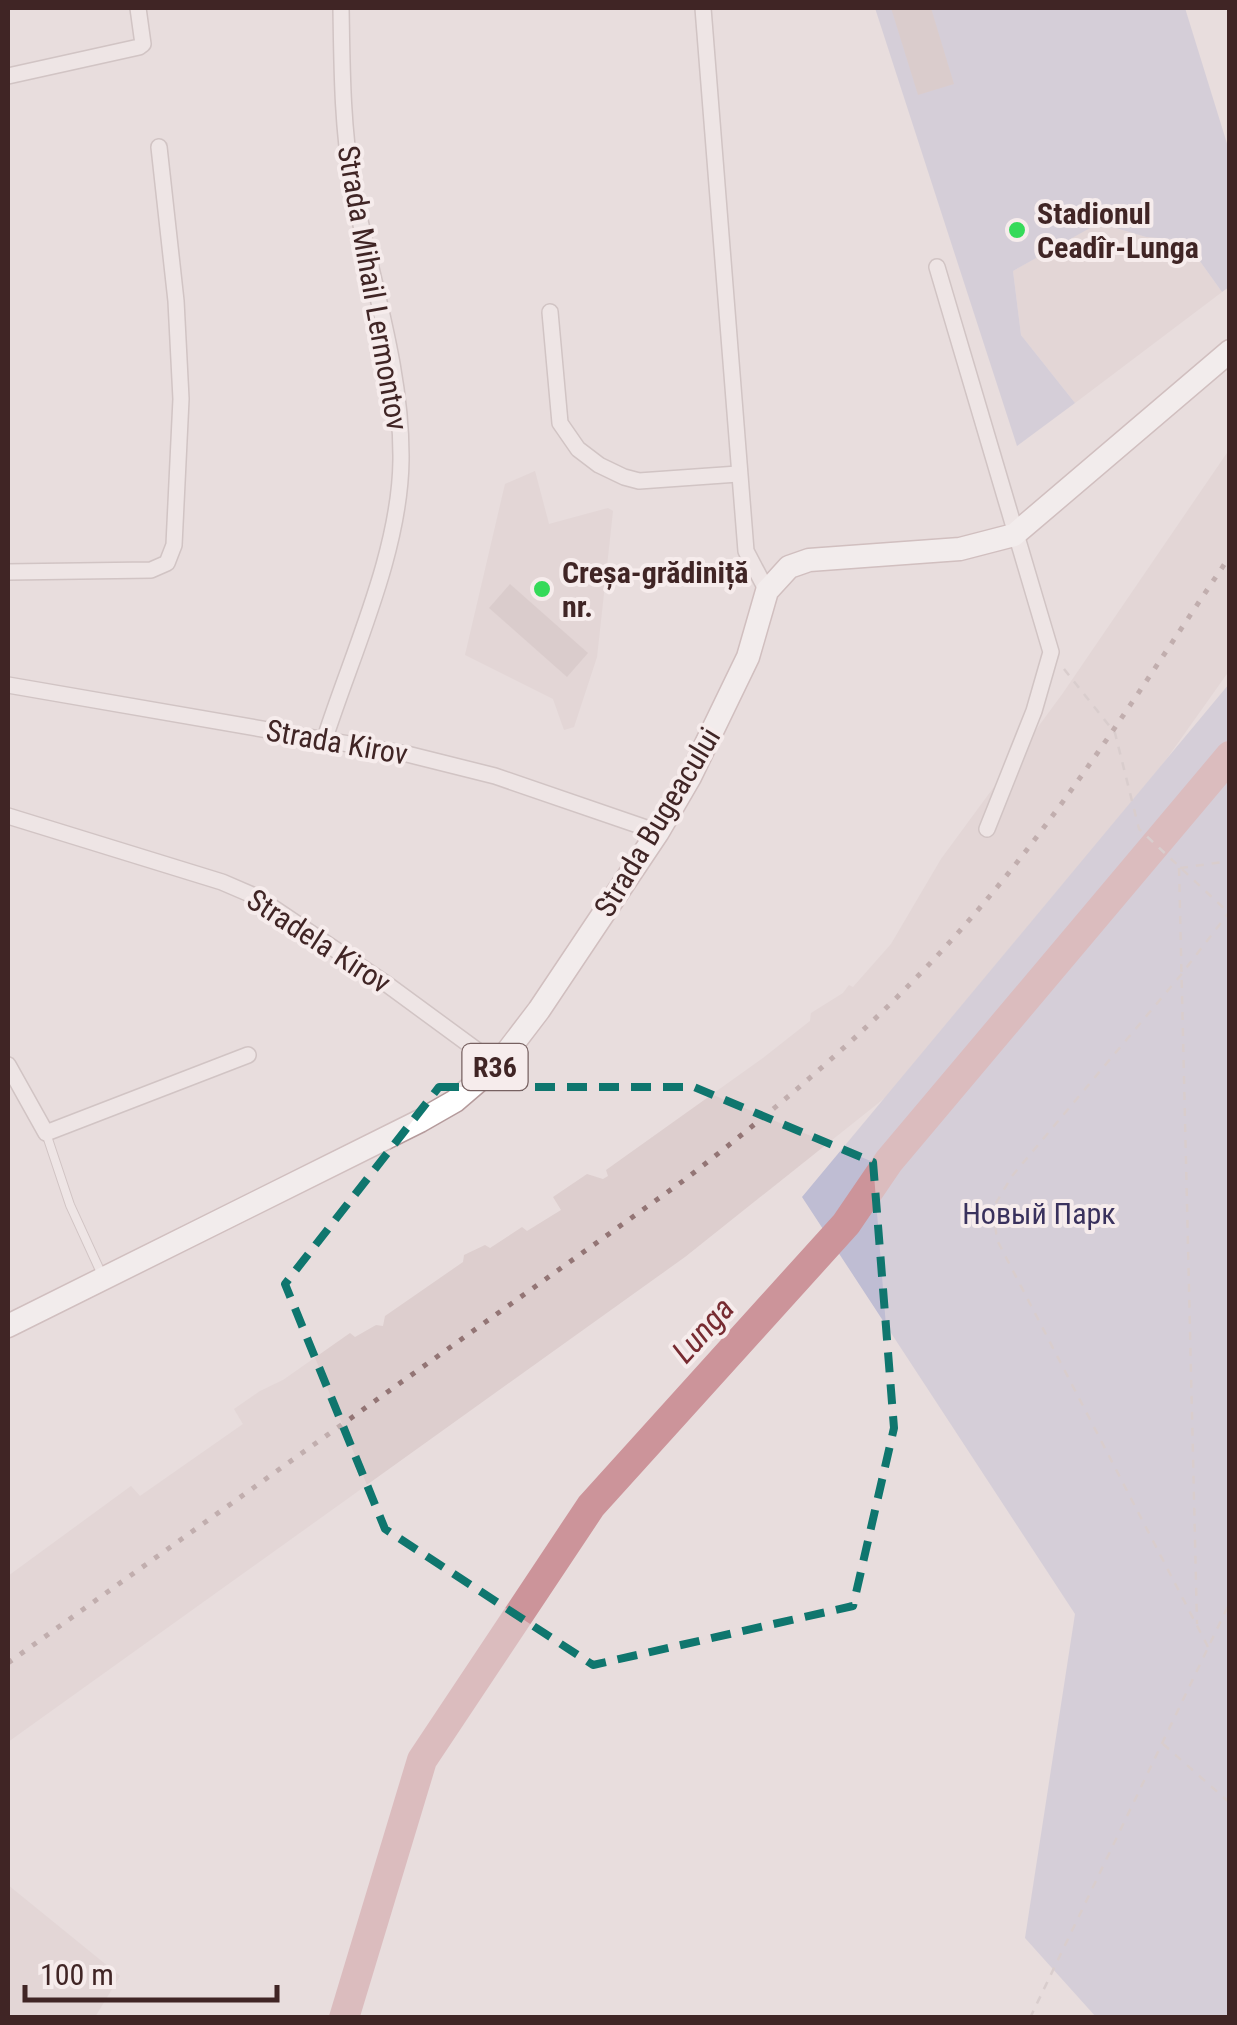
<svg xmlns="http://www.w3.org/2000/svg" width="1237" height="2025" font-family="'Roboto Condensed',sans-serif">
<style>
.built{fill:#ddcece}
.green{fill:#bfbdd3}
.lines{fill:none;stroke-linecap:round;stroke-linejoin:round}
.river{stroke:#cc949a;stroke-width:30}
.building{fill:#cbb9b9}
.service-casing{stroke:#b6a6a6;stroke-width:10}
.minor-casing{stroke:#b6a6a6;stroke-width:18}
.primary-casing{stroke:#b59b9c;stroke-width:25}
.path{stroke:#c7bbbb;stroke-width:2.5;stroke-dasharray:8 8;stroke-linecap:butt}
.service{stroke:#f6f0f0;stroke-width:8}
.minor{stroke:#f6f0f0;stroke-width:15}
.primary{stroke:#fff;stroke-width:22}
.rail{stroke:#937575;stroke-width:5;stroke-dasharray:5 10;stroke-linecap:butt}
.marked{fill:none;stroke:#0f766e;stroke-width:8;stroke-dasharray:20 12;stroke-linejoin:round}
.poi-dot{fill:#35da59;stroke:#f6ecec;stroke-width:4}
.labels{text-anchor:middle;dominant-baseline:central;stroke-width:8;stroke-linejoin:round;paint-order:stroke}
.shield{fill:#f6ecec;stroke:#776161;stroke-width:2.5}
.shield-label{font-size:28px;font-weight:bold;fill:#402525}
.poi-label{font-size:30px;font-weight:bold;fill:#402525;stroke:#f6ecec;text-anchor:start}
.street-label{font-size:30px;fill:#402525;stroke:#f6ecec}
.park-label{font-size:30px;fill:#39315d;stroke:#f6ecec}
.water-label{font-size:32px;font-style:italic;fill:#772b31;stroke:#f6ecec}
</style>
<rect width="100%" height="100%" fill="#e8dddd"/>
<!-- built -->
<g class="built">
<polygon points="1098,223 1146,237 1171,239 1189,246 1222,292 1075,403 1021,335 1013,271"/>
<polygon points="1229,450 1229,671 1065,902 911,1077 685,1257 8,1742 8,1576 131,1486 140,1496 243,1424 234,1409 260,1391 283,1380 350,1333 355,1337 376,1325 383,1326 385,1316 463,1262 464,1255 485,1245 490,1248 522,1227 527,1231 561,1210 553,1197 587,1174 603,1179 608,1176 606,1170 763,1058 810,1021 811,1013 843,993 849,985 853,987 891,944 941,859 1063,693"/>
<polygon points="535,471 549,524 608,508 613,511 597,657 574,727 564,730 553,699 465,655 505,484"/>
<polygon points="8,1885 120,1976 95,2017 8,2017"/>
</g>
<!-- green -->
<g class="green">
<polygon points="875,8 1185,8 1229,150 1229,287 1222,292 1189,246 1171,239 1146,237 1099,223 1013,271 1021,335 1075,403 1017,446"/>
<polygon points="1229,684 1229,2017 1096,2017 1025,1938 1075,1614 802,1197"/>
</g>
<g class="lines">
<!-- river -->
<polyline class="river" points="344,2018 422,1760 591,1506 846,1224 889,1161 1230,756"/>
</g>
<!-- building -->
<g class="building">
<polygon points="891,8 931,8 954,84 918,95"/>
<polygon points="510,584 588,653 567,677 489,608"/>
</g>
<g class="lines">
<defs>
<polyline id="service" points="46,1133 70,1205 103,1277"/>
<g id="minor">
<polyline points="703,8 746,551 767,591"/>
<polyline points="8,76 139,47 143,44 138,8"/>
<polyline points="937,267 1051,652 1034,711 987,829"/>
<polyline points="550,312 560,423 578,449 599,465 624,477 639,481 738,474"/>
<polyline points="8,572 151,570 167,563 174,545 181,399 176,301 159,147"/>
<polyline points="8,685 407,754 495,776 658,832"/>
<path d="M325,738c28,-87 75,-186 76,-278 1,-94 -32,-186 -49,-278 -10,-57 -10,-116 -11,-174"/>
<polyline points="8,816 222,882 257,897 388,985 497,1065"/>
<polyline points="8,1065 46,1133 248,1055"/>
</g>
<polyline id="primary" points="8,1326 420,1121 455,1101 497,1065 539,1010 658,832 690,777 748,657 767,591 789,567 809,560 960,549 1014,535 1230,351"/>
</defs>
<!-- service casing -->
<use href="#service" class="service-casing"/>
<!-- minor casing -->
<use href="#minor" class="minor-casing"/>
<!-- primary casing -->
<use href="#primary" class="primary-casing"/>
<!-- path -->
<g class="path">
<polyline points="1064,669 1115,733 1139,829 1230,914"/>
<polyline points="1179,868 1197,1624"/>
<polyline points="1180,868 1230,861"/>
<polyline points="1208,1647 997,1240 993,1208 1012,1176 1180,976 1230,911"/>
<polyline points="1163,1744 1230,1803"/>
<polyline points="1030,2018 1230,1602"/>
</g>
<!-- service -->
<use href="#service" class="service"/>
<!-- minor -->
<use href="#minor" class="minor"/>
<!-- primary -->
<use href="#primary" class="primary"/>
<!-- rail -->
<path class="rail" d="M8,1663l675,-482c101,-78 197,-159 281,-255 100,-113 181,-245 266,-370"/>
</g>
<!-- marked area -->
<path d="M0 0H1237V2025H0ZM439,1087h255l179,75 21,266 -41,178 -260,59 -208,-136 -100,-245z" fill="#e8dddd" fill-opacity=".55" fill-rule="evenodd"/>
<path class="marked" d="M439,1087h255l179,75 21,266 -41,178 -260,59 -208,-136 -100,-245z"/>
<!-- markers -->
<g class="poi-dot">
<circle cx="1017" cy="230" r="10"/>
<circle cx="542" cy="589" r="10"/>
</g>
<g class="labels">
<!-- shield labels -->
<rect class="shield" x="462.5" y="1044" width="65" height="46" rx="8"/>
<g class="shield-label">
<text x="495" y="1067">R36</text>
</g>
<!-- poi labels -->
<g class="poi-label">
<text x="1037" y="213">Stadionul<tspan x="1037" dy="34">Ceadîr-Lunga</tspan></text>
<text x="562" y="572">Creșa-grădiniță<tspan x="562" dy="34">nr.</tspan></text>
</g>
<!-- street labels -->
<g class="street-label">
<text transform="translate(373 288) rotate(80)">Strada Mihail Lermontov</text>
<text transform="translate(337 742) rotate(10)">Strada Kirov</text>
<text transform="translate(657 822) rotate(-59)">Strada Bugeacului</text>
<text transform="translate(319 941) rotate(33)">Stradela Kirov</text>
</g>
<!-- park labels -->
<g class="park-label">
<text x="1039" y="1213">Новый Парк</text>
</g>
<!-- water labels -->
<g class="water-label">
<text transform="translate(703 1330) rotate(-48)">Lunga</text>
</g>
</g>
<!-- border -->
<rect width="1237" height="2025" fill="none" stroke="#402525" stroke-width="20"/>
<!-- scale -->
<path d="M25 1985v15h252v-15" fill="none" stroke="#402525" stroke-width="5"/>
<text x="40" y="1985" font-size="30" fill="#402525" stroke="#f6ecec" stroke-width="8" paint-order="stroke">100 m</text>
</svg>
